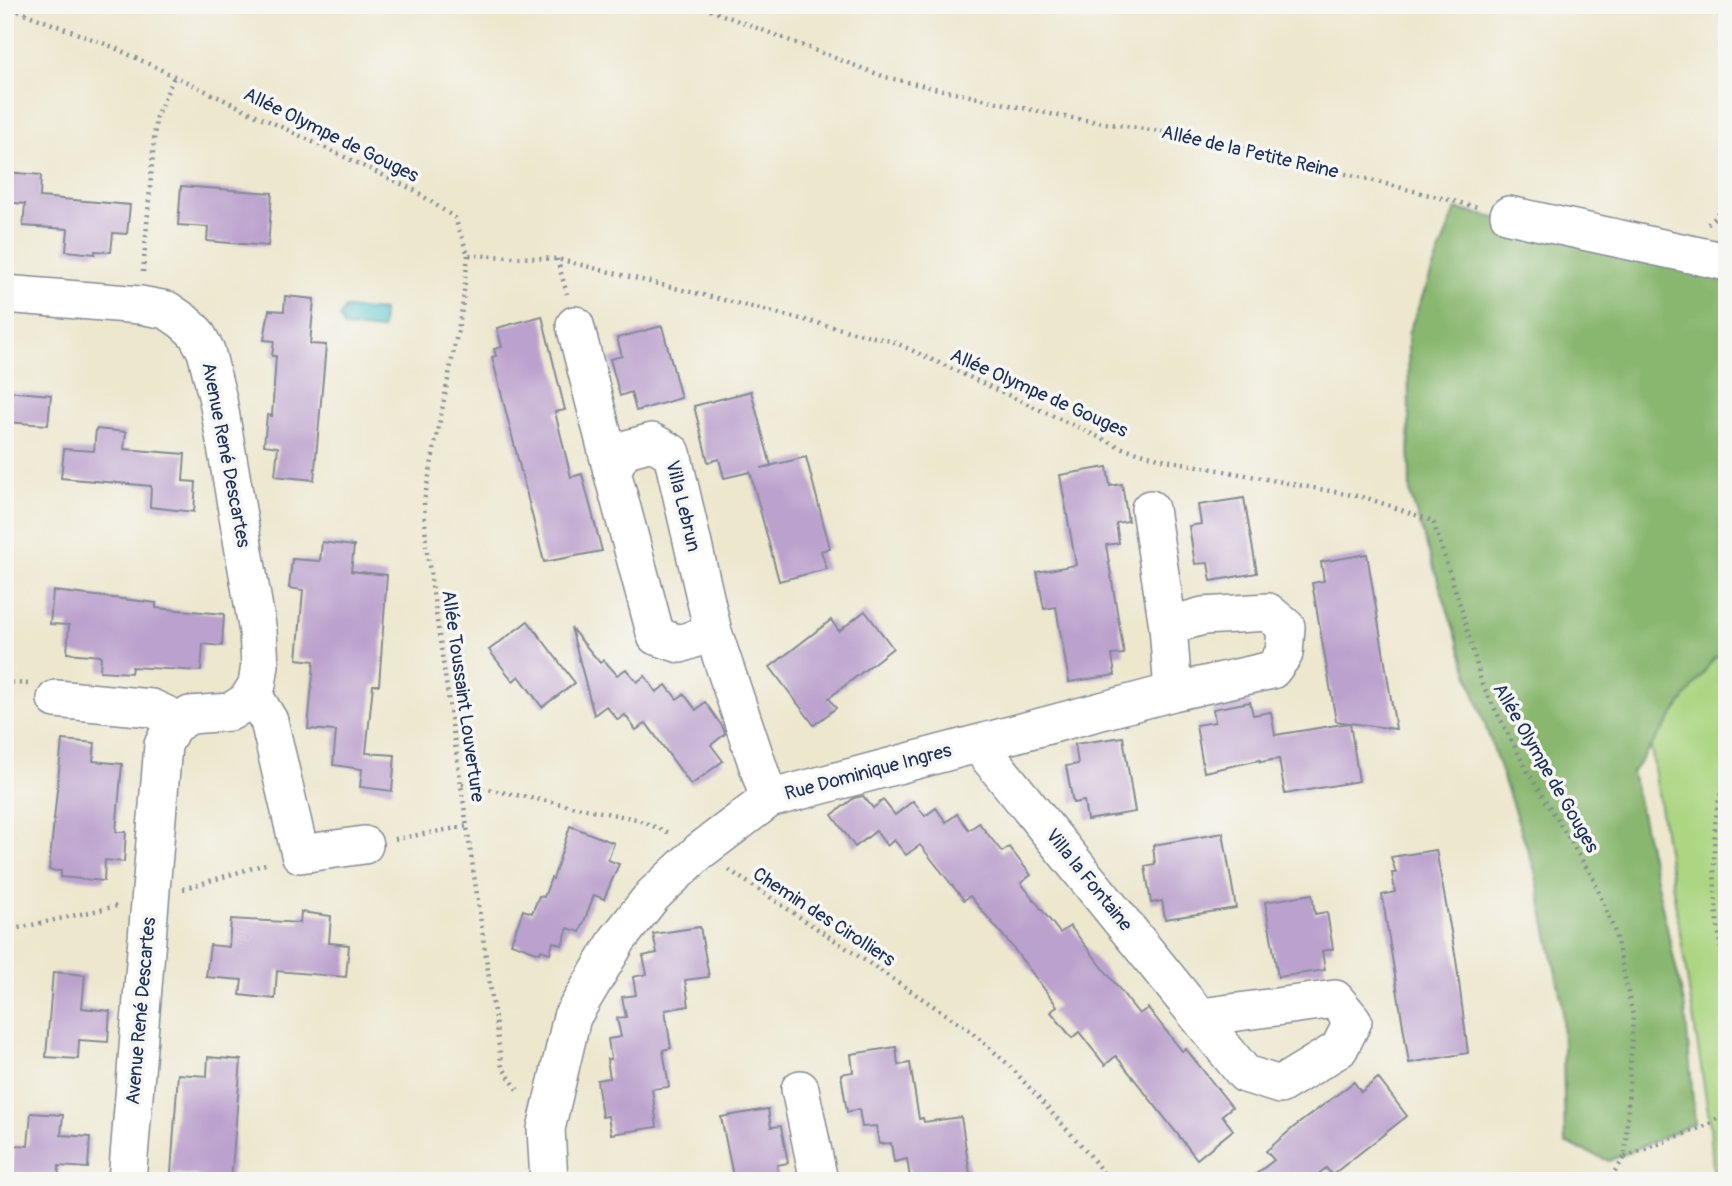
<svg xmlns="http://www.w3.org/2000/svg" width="1732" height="1186" font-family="Pangolin,sans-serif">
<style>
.green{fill:#acd682;stroke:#648270;stroke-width:2}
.forest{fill:#89b770;stroke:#527367;stroke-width:2}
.water{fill:#58c5ce;stroke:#3a7a96;stroke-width:2}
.building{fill:#bba1cd}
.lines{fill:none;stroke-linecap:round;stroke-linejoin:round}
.minor-casing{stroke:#848b96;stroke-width:40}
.path{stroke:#848b96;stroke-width:4.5;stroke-dasharray:2 5;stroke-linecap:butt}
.minor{stroke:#fff;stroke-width:37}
.labels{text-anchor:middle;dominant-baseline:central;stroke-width:7;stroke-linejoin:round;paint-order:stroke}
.street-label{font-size:19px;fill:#1b2f5e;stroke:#f6f6f2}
</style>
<rect width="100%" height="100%" fill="#f6f6f2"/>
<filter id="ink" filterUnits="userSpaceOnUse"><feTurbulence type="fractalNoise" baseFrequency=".0143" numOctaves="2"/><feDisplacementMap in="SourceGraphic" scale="14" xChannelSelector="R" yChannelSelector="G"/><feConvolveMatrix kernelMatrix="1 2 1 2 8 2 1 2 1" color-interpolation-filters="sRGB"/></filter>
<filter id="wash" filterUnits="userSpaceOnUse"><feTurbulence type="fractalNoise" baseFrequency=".00686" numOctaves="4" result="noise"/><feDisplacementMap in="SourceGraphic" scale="28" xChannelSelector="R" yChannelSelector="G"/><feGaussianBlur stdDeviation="1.57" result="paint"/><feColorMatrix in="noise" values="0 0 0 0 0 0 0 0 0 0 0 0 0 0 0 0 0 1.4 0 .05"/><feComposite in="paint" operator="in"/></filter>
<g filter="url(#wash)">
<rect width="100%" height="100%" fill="#ede7ce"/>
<!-- green -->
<polygon class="green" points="1727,276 1727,1181 1714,1181 1710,1124 1623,570"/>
<!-- forest -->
<g class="forest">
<polygon points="1456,209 1646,252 1727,268 1727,654 1714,658 1632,773 1685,1008 1695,1123 1609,1161 1565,1143 1562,1003 1535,871 1482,716 1410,494 1408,334"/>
<path d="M1727,802v112c-13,-28 -7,-83 0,-112z"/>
</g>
<!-- water -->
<polygon class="water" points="345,308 383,311 382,330 344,327 340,317"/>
<g id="blocks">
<!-- building -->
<g class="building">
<polygon points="5,172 41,175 40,197 130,205 127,234 113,233 111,252 95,251 95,254 66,251 68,229 23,226 25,204 5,202"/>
<polygon points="181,186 272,193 268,246 207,241 208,227 178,225"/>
<polygon points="285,296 314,299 310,344 326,345 314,480 275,476 278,447 264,445 267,415 272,416 276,356 272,356 274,341 264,340 269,310 284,311"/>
<polygon points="542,316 565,410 555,412 571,477 582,474 602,551 544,562 492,357 496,356 494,349 502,347 497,328"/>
<polygon points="662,326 681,398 636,411 631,392 620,396 610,359 622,356 617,338"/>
<polygon points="5,391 51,395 48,425 5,422"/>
<polygon points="751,391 771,466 761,468 806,457 830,548 821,551 827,569 779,581 750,472 724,478 719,459 708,462 694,406"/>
<polygon points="96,429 126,432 124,449 185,454 183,481 196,482 194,512 150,507 151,486 61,478 64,449 94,451"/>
<polygon points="1107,467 1110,486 1122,484 1128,521 1116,523 1119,543 1106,545 1124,654 1112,655 1115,675 1069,682 1056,607 1044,609 1037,572 1076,565 1060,475"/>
<polygon points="1244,498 1257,573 1211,581 1208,563 1195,564 1189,526 1201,524 1198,505"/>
<polygon points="322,542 354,546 351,571 387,575 379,685 373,685 366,753 395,755 392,791 360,787 362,769 333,765 336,731 308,729 314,661 297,659 303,590 289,588 292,559 320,561"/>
<polygon points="1367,554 1396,729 1350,723 1359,781 1285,794 1279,759 1260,762 1260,760 1204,772 1196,725 1215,722 1213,709 1250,702 1253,715 1271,712 1275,735 1349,723 1336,721 1312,583 1324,581 1321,562"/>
<polygon points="53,591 156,603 156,608 224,614 222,646 203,644 201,671 132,667 131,673 100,671 101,656 67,653 69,625 50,624"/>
<polygon points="865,611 893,648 829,698 836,708 814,725 770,667 831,620 839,631"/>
<polygon points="528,621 575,683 542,707 519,676 513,681 489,650"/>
<polygon points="571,628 600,663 604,660 617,675 626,669 637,682 645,676 656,692 666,685 677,699 684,694 696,710 705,702 722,726 725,734 711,745 723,761 691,785 646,723 636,730 625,715 618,720 606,706 594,715"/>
<polygon points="1123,737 1135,812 1087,820 1084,801 1073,803 1066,766 1078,764 1075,744"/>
<polygon points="62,740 95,743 93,761 122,764 116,832 126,832 124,862 105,860 104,881 61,877 61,871 49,870"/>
<polygon points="863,796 873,808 883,800 895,815 913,801 925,816 936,808 946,822 957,814 969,830 979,823 1002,852 1009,847 1031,875 1021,883 1060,933 1070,926 1139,1014 1148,1008 1182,1051 1186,1049 1232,1107 1222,1115 1233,1130 1197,1159 1116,1056 1105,1065 1079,1032 1072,1038 1051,1012 1057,1006 1011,945 970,896 964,900 920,845 906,855 894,840 887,846 876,831 855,847 832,815 854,798"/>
<polygon points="570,826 614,843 608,860 619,864 604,899 594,895 580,932 568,928 562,945 553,942 550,953 541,950 540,953 511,943 523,910 532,913 539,896 544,897 551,878 553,879"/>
<polygon points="1223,833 1236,908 1165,919 1162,901 1151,903 1145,866 1155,864 1153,845"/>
<polygon points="1436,850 1456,959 1468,1053 1409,1063 1382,895 1395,892 1392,873 1396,873 1391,857"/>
<polygon points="1312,894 1315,914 1327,912 1333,949 1322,951 1325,970 1278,977 1265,902"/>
<polygon points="301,912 331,916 329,943 349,945 346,977 277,971 275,999 240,995 242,980 206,977 210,945 229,947 231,919 300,923"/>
<polygon points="700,927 709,977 685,980 689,1006 665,1010 671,1048 663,1050 669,1087 652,1089 657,1127 611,1134 608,1116 602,1117 597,1080 610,1078 607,1059 611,1059 608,1039 621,1037 617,1018 626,1017 622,997 636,995 633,977 647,974 643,956 657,953 653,934"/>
<polygon points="53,972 85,975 82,1008 110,1011 108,1042 79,1040 78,1059 46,1057"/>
<polygon points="896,1047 898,1065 910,1063 919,1119 923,1118 924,1122 961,1117 971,1181 923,1181 922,1176 910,1178 907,1159 894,1162 891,1143 879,1144 876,1126 862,1127 859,1109 847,1112 841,1074 853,1072 851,1054"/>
<polygon points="208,1057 241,1060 231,1181 198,1181 198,1176 171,1173 178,1074 207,1076"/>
<polygon points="1378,1078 1407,1116 1332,1175 1326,1168 1310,1181 1247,1181 1274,1160 1266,1151 1294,1127 1354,1082 1361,1092"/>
<polygon points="768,1109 771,1127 781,1126 788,1163 777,1165 779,1181 734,1181 721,1117"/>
<polygon points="31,1113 63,1115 61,1135 90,1137 88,1168 59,1166 58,1181 25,1181 26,1175 12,1175 15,1145 28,1146"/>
</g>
</g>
</g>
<g filter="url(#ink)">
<use href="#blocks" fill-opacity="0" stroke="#848b96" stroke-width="2"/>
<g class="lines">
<defs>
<g id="minor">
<polyline points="1509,215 1727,262"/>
<polyline points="5,294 140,305 167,310 183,321 196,333 206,351 218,400 258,632 260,665 257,685 247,701 230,712 190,715 173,725 163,745 127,1181"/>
<polyline points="575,325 612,471"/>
<polyline points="1150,509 1168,626"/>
<polyline points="713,632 680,644 656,636 612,471 623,450 652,442 672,453 713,632 769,799"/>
<polyline points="252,693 269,721 300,854 364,845"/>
<polyline points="56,699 151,708 180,721"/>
<polyline points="978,744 1245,1074 1280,1085 1339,1049 1353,1021 1335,999 1201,1017"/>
<polyline points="800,1089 819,1181"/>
<polyline points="549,1181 546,1129 572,1017 618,939 653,895 700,851 769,799 1173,692 1272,670 1284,654 1286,627 1268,612 1203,616 1168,626 1173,692"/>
</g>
</defs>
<!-- minor casing -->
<use href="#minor" class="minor-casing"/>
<!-- path -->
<g class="path">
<polyline points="697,5 885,77 1059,116 1204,138 1477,207"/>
<polyline points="5,6 113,47 414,190 455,218 468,255 557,259 894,342 1120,447 1166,460 1367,498 1433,521 1462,611 1482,684 1528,772 1593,878 1615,932 1633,1016 1625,1157 1608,1181"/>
<polyline points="1708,224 1715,218 1727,195"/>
<polyline points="468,255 462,309 424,501 426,545 502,1067 520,1093"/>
<polyline points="557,259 567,294"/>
<polyline points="143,272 156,117 174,77"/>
<polyline points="5,682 28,684"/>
<path d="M1727,774c-4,14 -10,28 -11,42 -5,45 0,120 11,164"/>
<polyline points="462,784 636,819 672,834"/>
<polyline points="395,839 468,826"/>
<polyline points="729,870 968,1029 1009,1065 1089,1154 1109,1181"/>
<polyline points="183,889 269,863"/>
<polyline points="5,931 117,906"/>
<polyline points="1625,1157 1710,1124 1727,1110"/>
</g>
<!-- minor -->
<use href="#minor" class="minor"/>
</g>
</g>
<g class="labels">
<!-- street labels -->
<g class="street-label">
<text transform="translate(331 135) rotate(26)">Allée Olympe de Gouges</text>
<text transform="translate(1250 152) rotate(13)">Allée de la Petite Reine</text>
<text transform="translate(1039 393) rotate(24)">Allée Olympe de Gouges</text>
<text transform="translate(226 455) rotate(79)">Avenue René Descartes</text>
<text transform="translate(683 506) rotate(76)">Villa Lebrun</text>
<text transform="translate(463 696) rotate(82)">Allée Toussaint Louverture</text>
<text transform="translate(1546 768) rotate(60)">Allée Olympe de Gouges</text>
<text transform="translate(868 772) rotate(-15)">Rue Dominique Ingres</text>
<text transform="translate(1089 880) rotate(51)">Villa la Fontaine</text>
<text transform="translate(824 917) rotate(33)">Chemin des Cirolliers</text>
<text transform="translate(141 1011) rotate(-85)">Avenue René Descartes</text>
</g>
</g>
<!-- margin -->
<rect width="1732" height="1186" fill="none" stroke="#f6f6f2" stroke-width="28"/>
</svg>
